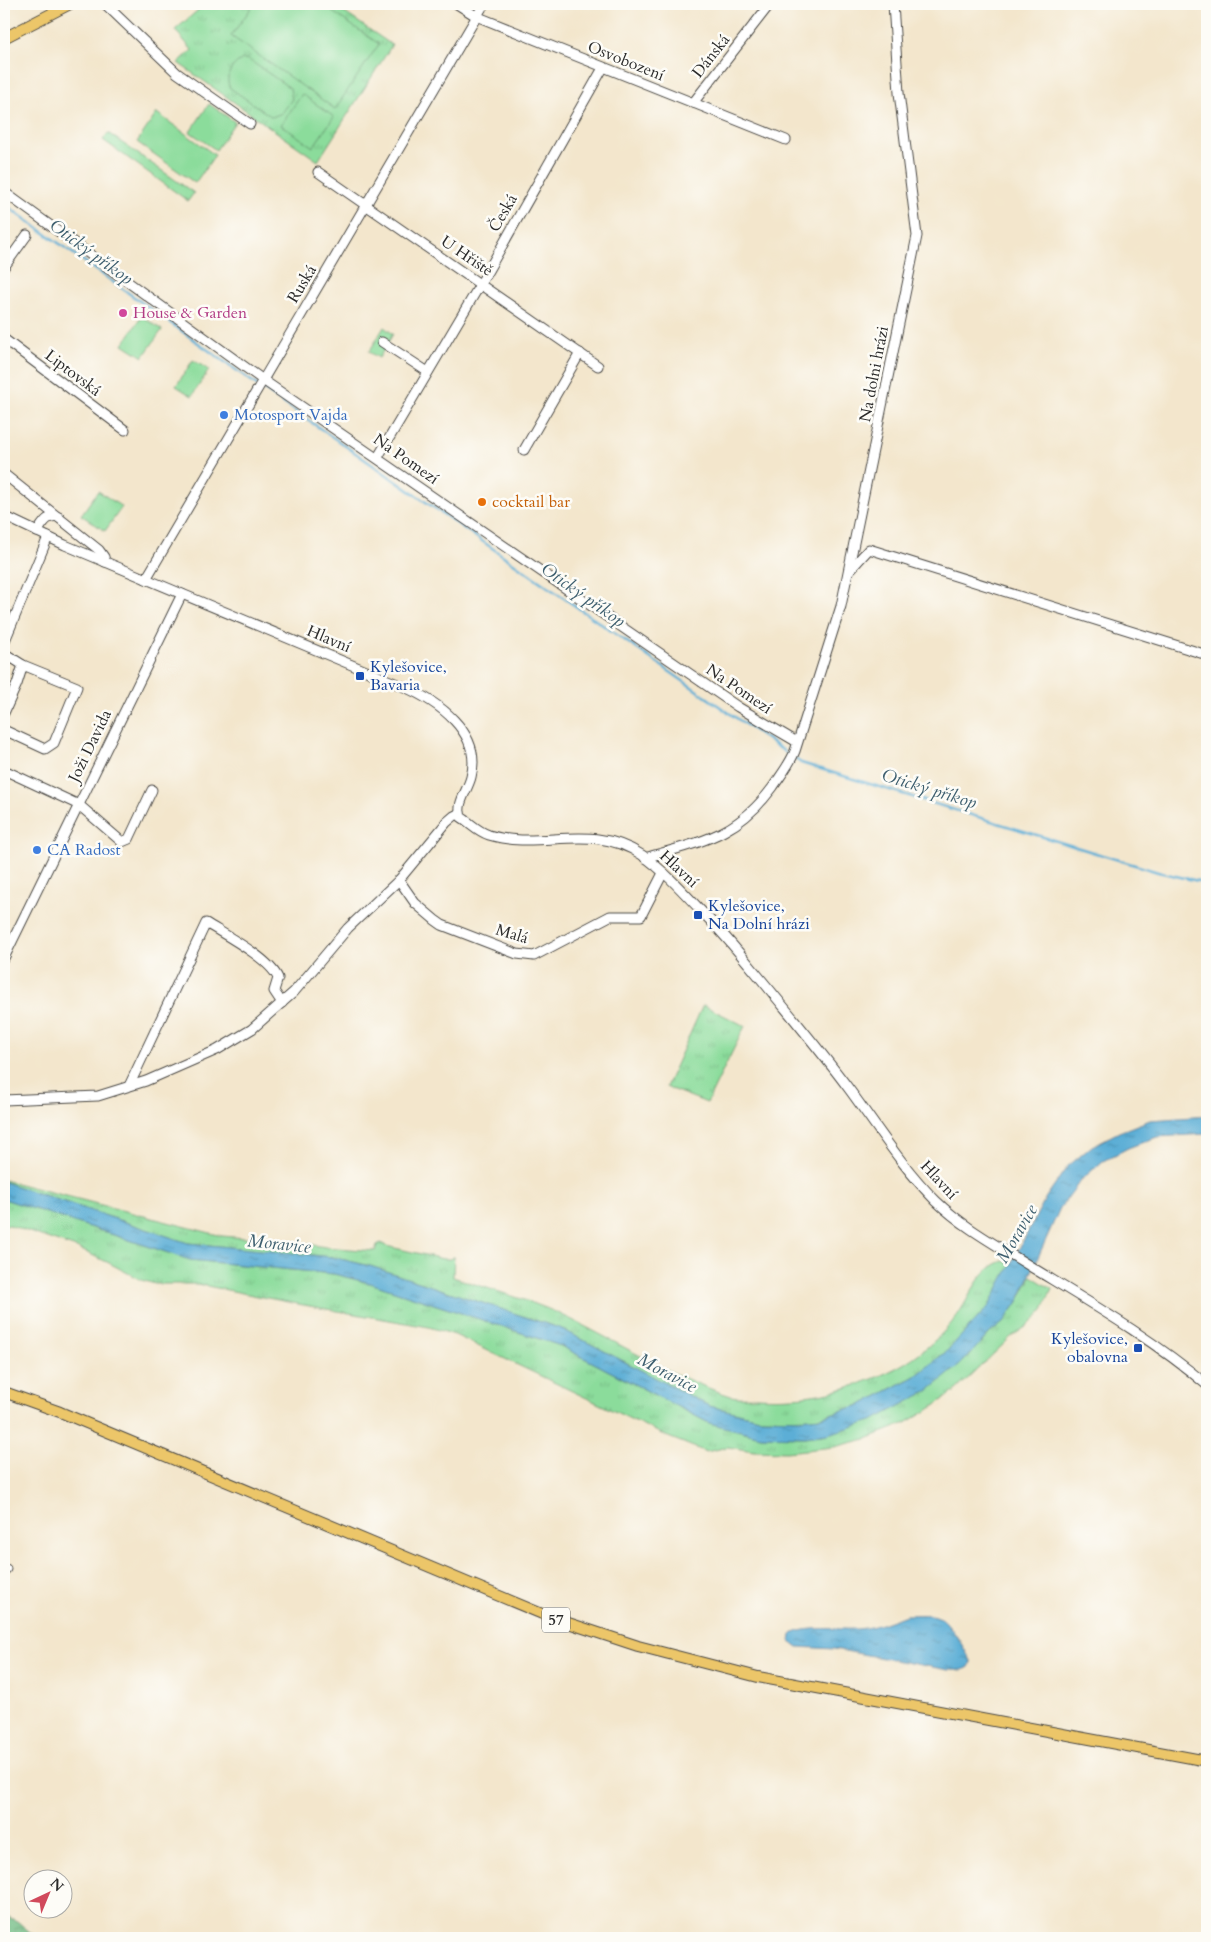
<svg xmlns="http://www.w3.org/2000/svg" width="1211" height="1942" font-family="Cardo,serif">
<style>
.grass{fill:url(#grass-tufts);stroke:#5b8463}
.forest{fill:url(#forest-crowns);stroke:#4e7457}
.garden{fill:#8bdc9b;stroke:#5b8463}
.water{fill:url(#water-ripples);stroke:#436c80}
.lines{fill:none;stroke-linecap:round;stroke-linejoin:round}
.stream{stroke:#5baed6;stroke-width:2.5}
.minor-casing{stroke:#494743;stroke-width:11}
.major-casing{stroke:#494743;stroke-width:12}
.minor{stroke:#fff;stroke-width:9}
.major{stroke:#ecc669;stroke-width:10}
.hotel-dot{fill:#d1479c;stroke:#fdfcf7;stroke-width:2}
.shop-dot{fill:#3f7fe0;stroke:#fdfcf7;stroke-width:2}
.food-dot{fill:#e8710a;stroke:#fdfcf7;stroke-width:2}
.transit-dot{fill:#1a4fb4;stroke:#fdfcf7;stroke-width:2}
.labels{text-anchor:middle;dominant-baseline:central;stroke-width:5;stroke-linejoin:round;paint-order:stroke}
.shield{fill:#fdfcf7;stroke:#6a6a68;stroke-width:1}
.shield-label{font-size:15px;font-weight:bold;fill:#2b2b2b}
.street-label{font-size:16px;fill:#2b2b2b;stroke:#fdfcf7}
.hotel-label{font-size:16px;fill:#b23c85;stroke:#fdfcf7;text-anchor:start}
.shop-label{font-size:16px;fill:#366cbe;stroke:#fdfcf7;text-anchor:start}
.food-label{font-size:16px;fill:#c56008;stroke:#fdfcf7;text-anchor:start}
.transit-label{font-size:16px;fill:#164399;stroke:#fdfcf7;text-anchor:start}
.water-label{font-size:18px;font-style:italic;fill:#3e5f6f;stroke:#fdfcf7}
</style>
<defs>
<pattern id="grass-tufts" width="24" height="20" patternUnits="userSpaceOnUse" patternTransform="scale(1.25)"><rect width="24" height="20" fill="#8bdc9b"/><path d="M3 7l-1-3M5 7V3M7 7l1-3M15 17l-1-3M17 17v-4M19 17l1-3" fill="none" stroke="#78bd86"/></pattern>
<pattern id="forest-crowns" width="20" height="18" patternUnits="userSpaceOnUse" patternTransform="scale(1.25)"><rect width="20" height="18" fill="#70bc83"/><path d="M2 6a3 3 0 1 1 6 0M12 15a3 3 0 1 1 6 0" fill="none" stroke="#5c996b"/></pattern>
<pattern id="water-ripples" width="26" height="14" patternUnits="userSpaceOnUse" patternTransform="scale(1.25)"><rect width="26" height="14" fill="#5baed6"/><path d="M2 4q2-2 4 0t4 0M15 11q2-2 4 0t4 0" fill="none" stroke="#4b8eae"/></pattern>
</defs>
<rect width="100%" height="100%" fill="#fdfcf7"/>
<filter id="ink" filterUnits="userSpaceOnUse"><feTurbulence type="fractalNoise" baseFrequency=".02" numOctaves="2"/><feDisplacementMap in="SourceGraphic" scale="10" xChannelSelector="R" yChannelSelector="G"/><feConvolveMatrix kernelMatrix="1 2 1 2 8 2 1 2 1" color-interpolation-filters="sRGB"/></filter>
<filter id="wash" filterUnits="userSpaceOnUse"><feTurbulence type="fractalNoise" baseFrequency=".0096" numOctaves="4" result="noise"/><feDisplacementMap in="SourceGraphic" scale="20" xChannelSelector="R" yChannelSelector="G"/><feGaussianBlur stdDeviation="1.12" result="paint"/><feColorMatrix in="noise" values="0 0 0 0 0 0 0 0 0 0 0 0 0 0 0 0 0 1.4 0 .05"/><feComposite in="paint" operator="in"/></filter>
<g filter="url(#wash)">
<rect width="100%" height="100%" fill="#f3e6cc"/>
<!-- grass -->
<g class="grass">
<polygon points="205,4 332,4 392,45 318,161 178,63 192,50 175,30"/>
<polygon points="703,1005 745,1026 707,1103 666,1087"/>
<path d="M4,1180l218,56 81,7 22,4 50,4 2,-6 4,-2 5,3 57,13h7l4,-3 -1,21c35,12 74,22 107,37 57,27 111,63 171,82 8,2 18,1 26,1 49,3 95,-6 139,-29 21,-11 46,-31 60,-51 16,-21 20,-46 47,-56l9,3 -23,42 -42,45 -30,24 -54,29 -42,13 -22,2 -40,-1 -50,-12 -147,-77 -192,-63 -38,-9 -144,-14 -184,-61z"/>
<polygon points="4,1199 190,1260 334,1274 370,1283 561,1346 709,1423 761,1436 804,1437 828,1434 960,1365 990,1333 1004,1322 1019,1300 1031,1276 1052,1289 1043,1310 1030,1324 1011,1337 954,1392 930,1409 906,1423 866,1439 834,1447 786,1452 754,1451 728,1447 706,1452 666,1436 455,1335 429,1327 298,1304 197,1284 155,1284 141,1280 109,1263 79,1249 9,1225 4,1225"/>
</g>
<!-- forest -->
<polygon class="forest" points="4,1915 17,1921 37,1938 4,1938"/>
<!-- garden -->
<g class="garden">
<polygon points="254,4 321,4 379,44 335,109 231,36"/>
<path d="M243,59l6,1 41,28 2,11 -10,14 -10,4 -42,-29c-6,-11 2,-24 13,-29z"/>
<polygon points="302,94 334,117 313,147 281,125"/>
<polygon points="209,104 235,122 216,150 190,132"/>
<polygon points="157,113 215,155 195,183 137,142"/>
<polygon points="108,133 194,193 188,201 103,140"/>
<polygon points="142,316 162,330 143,357 123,344"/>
<polygon points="384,327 393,334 379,358 369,352"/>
<polygon points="193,360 209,370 192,396 176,386"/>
<polygon points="98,491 122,507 105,531 81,515"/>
</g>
<!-- water -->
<g class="water">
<polygon points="1207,1116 1207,1134 1157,1137 1128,1148 1103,1161 1081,1180 1060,1208 1019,1300 1004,1322 990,1333 960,1365 928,1391 872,1421 828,1434 804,1437 761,1436 709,1423 561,1346 370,1283 334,1274 190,1260 4,1199 4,1182 188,1243 332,1257 370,1266 562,1329 709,1406 759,1418 799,1419 821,1417 863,1404 917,1375 947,1351 989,1306 1046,1197 1067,1167 1092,1146 1119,1132 1150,1120"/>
<path d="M906,1615c11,0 25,-2 35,3 9,5 27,36 31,46 -6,8 -15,6 -24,6l-114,-21 -36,-2 -8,-6 1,-7c22,-9 43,-4 66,-5 17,-1 33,-8 49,-14z"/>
</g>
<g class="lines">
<!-- stream -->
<g class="stream">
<polyline points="4,204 257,385"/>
<polyline points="262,388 801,763 1158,872 1207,883"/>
</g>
</g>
</g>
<g filter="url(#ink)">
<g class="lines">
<defs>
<g id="minor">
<polyline points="105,4 177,73 250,124"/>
<polyline points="457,4 476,16 786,140"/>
<polyline points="693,103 770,4"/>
<polyline points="318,172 598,366"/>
<polyline points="4,192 263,380 738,707 797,742"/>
<polyline points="4,267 27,235"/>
<polyline points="4,339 125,430"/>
<polyline points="382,342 428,372"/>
<polyline points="524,450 580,353"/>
<polyline points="378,457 481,283 603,68"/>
<polyline points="4,474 99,550 104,557 105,562"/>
<path d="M4,516l61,29 337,141c35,15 81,46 69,91 -3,13 -15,26 -10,40 10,6 16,14 28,18 52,16 102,-14 153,20 24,17 44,40 64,61 23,23 43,49 64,74 27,33 54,65 79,99 28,38 54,79 87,112 28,27 64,46 97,67 59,36 121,72 174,117"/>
<path d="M37,532c6,-8 10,-18 22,-15"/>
<polyline points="849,571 869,549 1207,655"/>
<polyline points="146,579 484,4"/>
<polyline points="4,643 48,537"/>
<polyline points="4,653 23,665 77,687 54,743 45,749 4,730"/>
<polyline points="4,713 17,684 23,665"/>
<polyline points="4,770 79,805 122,842 129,839 152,790"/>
<path d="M645,858c57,-17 91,-21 128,-71 8,-12 17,-23 22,-36l46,-145 76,-370 -18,-143 -6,-89"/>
<polyline points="399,880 415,903 435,920 442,925 517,954 534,956 610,916 641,916 663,873"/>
<polyline points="4,958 182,594"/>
<path d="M129,1086l77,-163c19,12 63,35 72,55l-4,13 8,12"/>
<polyline points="4,1100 98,1096 146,1081 217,1050 252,1029 294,992 348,928 399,880 447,822 454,816 460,813"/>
<polyline points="4,1569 6,1569"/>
</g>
<g id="major">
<polyline points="4,38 70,4"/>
<polyline points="4,1392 60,1412 547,1616 638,1646 758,1677 1207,1761"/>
</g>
</defs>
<!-- minor casing -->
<use href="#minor" class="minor-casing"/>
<!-- major casing -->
<use href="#major" class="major-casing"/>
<!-- minor -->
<use href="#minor" class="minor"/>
<!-- major -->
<use href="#major" class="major"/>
</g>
</g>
<!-- markers -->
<circle class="hotel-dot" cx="123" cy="313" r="5"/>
<g class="shop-dot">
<circle cx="224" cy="415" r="5"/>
<circle cx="37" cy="850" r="5"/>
</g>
<circle class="food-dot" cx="482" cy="502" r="5"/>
<g class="transit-dot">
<rect x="355" y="671" width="10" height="10" rx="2.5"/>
<rect x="693" y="910" width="10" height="10" rx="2.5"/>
<rect x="1133" y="1343" width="10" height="10" rx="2.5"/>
</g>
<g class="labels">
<!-- shield labels -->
<rect class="shield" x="542" y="1607.5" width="28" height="25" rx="4"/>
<g class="shield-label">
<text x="556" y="1620">57</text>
</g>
<!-- street labels -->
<g class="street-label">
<text transform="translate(711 56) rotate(-52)">Dánská</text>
<text transform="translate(626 61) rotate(22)">Osvobození</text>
<text transform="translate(503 213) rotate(-60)">Česká</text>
<text transform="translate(467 256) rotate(34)">U Hřiště</text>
<text transform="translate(302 284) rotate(-59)">Ruská</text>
<text transform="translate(73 373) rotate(37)">Liptovská</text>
<text transform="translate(874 374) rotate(-79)">Na dolni hrázi</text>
<text transform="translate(406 459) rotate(35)">Na Pomezí</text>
<text transform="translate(329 639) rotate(23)">Hlavní</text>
<text transform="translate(739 689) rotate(34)">Na Pomezí</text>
<text transform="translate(90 746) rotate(-64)">Joži Davida</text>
<text transform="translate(679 869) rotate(43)">Hlavní</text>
<text transform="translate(512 934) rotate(17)">Malá</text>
<text transform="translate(939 1180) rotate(47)">Hlavní</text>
</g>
<!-- hotel labels -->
<g class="hotel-label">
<text x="133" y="313">House &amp; Garden</text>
</g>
<!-- shop labels -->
<g class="shop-label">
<text x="234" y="415">Motosport Vajda</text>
<text x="47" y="850">CA Radost</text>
</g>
<!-- food labels -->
<g class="food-label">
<text x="492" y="502">cocktail bar</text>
</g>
<!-- transit labels -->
<g class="transit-label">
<text x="370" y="667">Kylešovice,<tspan x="370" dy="18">Bavaria</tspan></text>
<text x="708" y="906">Kylešovice,<tspan x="708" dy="18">Na Dolní hrázi</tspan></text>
<text x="1128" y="1339" text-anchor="end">Kylešovice,<tspan x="1128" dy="18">obalovna</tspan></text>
</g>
<!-- water labels -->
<g class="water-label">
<text transform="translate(91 252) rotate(36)">Otický příkop</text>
<text transform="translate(583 595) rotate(35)">Otický příkop</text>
<text transform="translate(929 789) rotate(17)">Otický příkop</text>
<text transform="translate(1017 1234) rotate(-60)">Moravice</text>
<text transform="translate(279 1244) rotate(6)">Moravice</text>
<text transform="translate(667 1373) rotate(28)">Moravice</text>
</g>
</g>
<!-- margin -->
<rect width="1211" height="1942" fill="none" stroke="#fdfcf7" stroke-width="20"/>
<!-- north arrow -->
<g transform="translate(48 1894) rotate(44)"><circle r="24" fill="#fdfcf7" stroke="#a9a8a5"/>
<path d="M0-4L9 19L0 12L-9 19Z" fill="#d1495b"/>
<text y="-8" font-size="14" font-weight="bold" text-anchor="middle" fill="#2b2b2b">N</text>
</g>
</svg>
